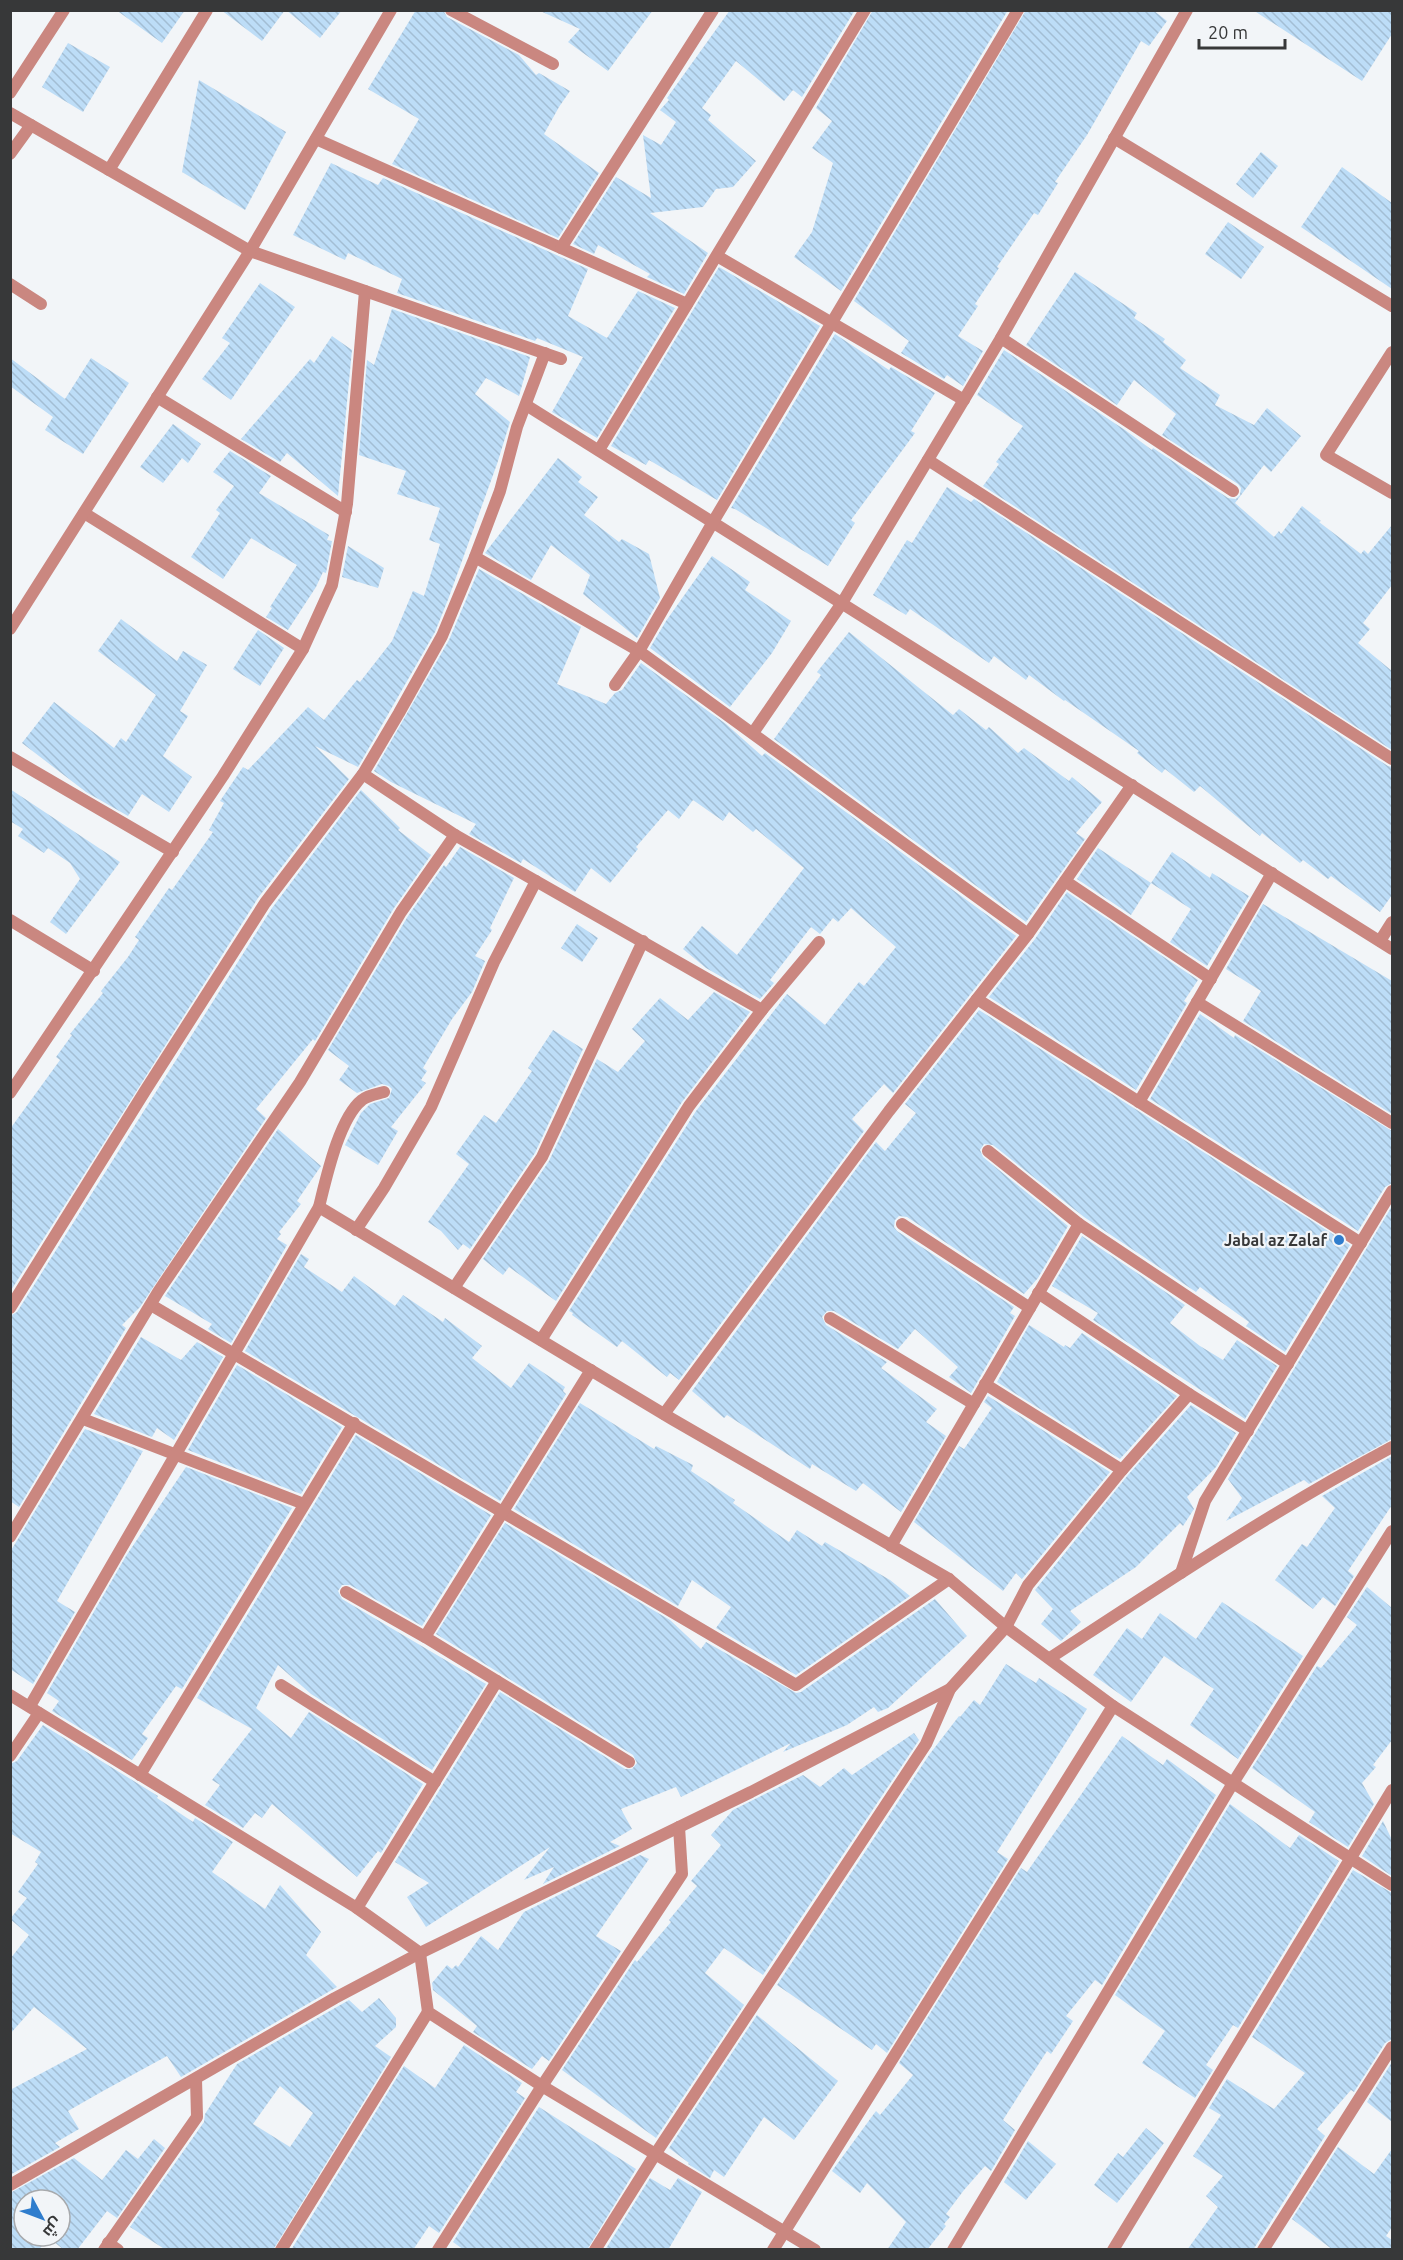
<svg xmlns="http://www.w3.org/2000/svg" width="1403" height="2260" font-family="Ubuntu,Cairo,sans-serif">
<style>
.building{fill:url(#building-back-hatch);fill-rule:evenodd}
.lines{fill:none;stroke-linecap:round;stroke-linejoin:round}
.service{stroke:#ca8780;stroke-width:12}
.minor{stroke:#ca8780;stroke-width:12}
.poi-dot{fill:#2f7dcd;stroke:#f2f5f8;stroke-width:2}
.labels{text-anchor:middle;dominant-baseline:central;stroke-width:4.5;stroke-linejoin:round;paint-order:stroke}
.poi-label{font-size:16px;font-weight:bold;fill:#373839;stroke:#f2f5f8;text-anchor:end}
</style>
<defs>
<pattern id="building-back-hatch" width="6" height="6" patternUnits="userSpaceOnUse" patternTransform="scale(1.5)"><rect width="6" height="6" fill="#bdddf7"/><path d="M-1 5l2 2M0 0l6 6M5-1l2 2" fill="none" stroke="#a3bed4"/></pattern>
</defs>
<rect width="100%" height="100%" fill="#f2f5f8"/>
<!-- building -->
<g class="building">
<polygon points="116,10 185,10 162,43"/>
<polygon points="221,10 285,10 262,41"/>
<polygon points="286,10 342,10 320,38"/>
<polygon points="416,10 443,10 447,17 519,55 536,75 539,73 570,91 559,107 544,134 599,173 558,238 392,164 419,119 368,89"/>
<polygon points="538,10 653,10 608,71 568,42 580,29"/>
<polygon points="730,10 855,10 802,97 793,90 784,101 736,61 702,108 711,115 708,120 756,161 733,187 716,189 703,207 650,213 708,253 684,294 647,277 650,274 598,245 594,254 573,244 616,177 651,198 643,135 661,145 676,122 660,110 669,100 667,98"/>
<polygon points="873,10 1008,10 841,291 794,257 812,232 833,163 812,148 832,121 816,108"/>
<polygon points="1026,10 1153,10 1167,21 1149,46 1141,41 1087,135 1055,182 1058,183 1038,215 1034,213 997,267 999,268 975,304 978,306 958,336 983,351 963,386 947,375 944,379 901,353 909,341 854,301"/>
<polygon points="1253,10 1392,10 1392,34 1362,81"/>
<polygon points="68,43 110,67 83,112 42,87"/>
<polygon points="199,80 286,132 245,210 182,172"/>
<polygon points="1261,152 1278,166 1253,198 1236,184"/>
<polygon points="331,163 378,185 383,178 588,269 568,316 607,338 638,291 675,308 597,438 552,412 583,357 537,338 535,341 397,293 402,279 348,253 345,260 293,235"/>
<polygon points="1342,167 1392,203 1392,289 1301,227"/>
<polygon points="1228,222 1264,247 1241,279 1205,254"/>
<polygon points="719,267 820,326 717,500 649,460 646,465 611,446"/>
<polygon points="1075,272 1137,313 1134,318 1165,339 1163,342 1186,360 1180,368 1220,395 1215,405 1254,425 1267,408 1301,436 1271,472 1264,465 1235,503 1274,537 1279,531 1281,534 1302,506 1321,521 1319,522 1361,554 1364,550 1368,554 1392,525 1392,585 1363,623 1370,629 1358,643 1392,671 1392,750 983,486 999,464 996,462 1023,426 977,395 1004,350 1125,430 1152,450 1153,448 1228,498 1236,499 1240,495 1241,488 1238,484 1162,435 1176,414 1134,380 1117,405 1026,345"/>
<polygon points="260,283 295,307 231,400 202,379 230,343 222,338"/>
<polygon points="392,309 530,357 519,396 486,378 475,394 510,422 497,464 449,597 435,632 358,767 315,746 349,779 258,898 10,1292 10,1129 60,1060 56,1057 72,1035 70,1034 103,993 101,991 128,957 139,940 135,937 169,888 172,890 213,832 209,830 224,803 220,801 243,767 248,770 308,707 324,720 357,680 360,682 392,641 413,591 424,596 440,544 429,540 440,508 397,494 406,471 359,455 367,360 374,365"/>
<polygon points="835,334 889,370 891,367 935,393 911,431 915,433 851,520 855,523 828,566 735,509 731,508"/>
<polygon points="332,336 352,350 338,496 287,453 280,462 241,439 310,359 314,363"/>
<polygon points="10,358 65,399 91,358 129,383 83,454 45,430 53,417 10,386"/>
<polygon points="173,424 201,444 188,463 182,458 163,483 140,467"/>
<polygon points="230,451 271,476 259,493 329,535 327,540 332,541 326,573 323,572 316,587 288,630 266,617 272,608 270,607 297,565 251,538 223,579 191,557 220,513 216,510 234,486 213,472"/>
<polygon points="558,458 582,477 578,482 598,497 584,515 619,542 622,539 649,554 660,598 637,638 583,594 590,575 551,545 531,580 485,553"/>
<polygon points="947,487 971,502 974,499 1388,766 1392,767 1392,895 1380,912 1331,876 1328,879 1303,860 1300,863 1262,833 1260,836 1200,786 1194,792 1165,769 1162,773 1137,753 1139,751 1065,700 1064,701 1029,675 1026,680 994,656 989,663 910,609 906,615 873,595 907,540 912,543"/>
<polygon points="348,546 384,568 378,588 342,577"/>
<polygon points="712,556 750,582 745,590 791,621 772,653 730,707 650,648 666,621"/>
<polygon points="479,569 581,627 557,684 606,704 615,693 622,690 641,663 726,724 762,756 765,753 1016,936 893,1093 884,1084 852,1119 864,1131 679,1380 670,1373 667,1377 622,1341 617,1347 572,1315 573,1313 569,1311 696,1111 787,994 825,1025 859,982 864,986 896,947 851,908 838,922 833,918 820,934 811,927 770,980 774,983 760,999 706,968 683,949 702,926 737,955 804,868 756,829 753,832 729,812 723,821 693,800 679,819 668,810 636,847 638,849 610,883 591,868 575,892 523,859 521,863 469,834 476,824 391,782 374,771 449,640"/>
<polygon points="121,619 177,661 183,651 207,665 180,711 188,716 163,756 192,777 169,812 142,794 128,816 86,792 22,743 54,702 114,748 121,738 126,742 156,695 98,651"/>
<polygon points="258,630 284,648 260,686 233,669"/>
<polygon points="849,632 953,715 959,709 986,730 989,727 1018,753 1024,748 1069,781 1072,777 1102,802 1076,833 1085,839 1026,922 774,739 821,675 817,672"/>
<polygon points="10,789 120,862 66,934 50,922 80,879 70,863 48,848 44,853 18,836 23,829 10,821"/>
<polygon points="361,790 400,828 398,830 431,855 394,908 315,1041 313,1039 256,1109 266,1118 140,1307 122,1325 126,1328 19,1507 10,1501 10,1316 17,1312 272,908"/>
<polygon points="460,847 514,878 490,928 492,930 475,956 485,961 472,992 452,1019 423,1068 427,1071 421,1080 426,1083 391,1127 398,1131 378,1165 345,1145 361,1113 370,1104 389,1098 392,1089 389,1086 382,1084 357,1093 339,1080 349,1066 328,1050 408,916 444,865 446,867"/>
<polygon points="1098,848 1151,883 1131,915 1077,879"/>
<polygon points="1172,852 1210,878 1212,873 1249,896 1207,966 1170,942 1191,909 1151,883"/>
<polygon points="1067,892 1198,980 1184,1001 1187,1003 1136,1090 989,997 1035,939"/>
<polygon points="1263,904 1392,981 1392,1114 1243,1021 1261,991 1226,969"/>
<polygon points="577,924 598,938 582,962 561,948"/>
<polygon points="714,992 750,1012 682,1102 556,1301 509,1267 503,1275 483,1259 549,1161 597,1059 618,1072 645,1041 632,1029 660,998 688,1020"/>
<polygon points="979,1010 1350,1245 1285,1352 1246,1326 1249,1322 1200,1287 1196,1292 1084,1217 993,1145 984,1144 980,1150 983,1157 1068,1226 1038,1278 1024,1294 907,1217 899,1216 895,1220 894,1227 897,1231 1014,1307 1010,1313 1015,1316 971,1393 949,1377 958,1367 915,1329 898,1349 834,1311 827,1311 822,1317 826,1325 887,1362 881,1368 937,1409 926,1422 946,1436 901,1512 863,1483 856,1491 812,1464 810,1469 727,1415 724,1418 692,1391 876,1142 885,1151 916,1113 905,1104"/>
<polygon points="1200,1014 1234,1038 1235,1035 1392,1131 1392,1183 1385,1187 1358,1231 1150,1099"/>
<polygon points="553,1030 583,1049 535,1153 470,1249 463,1244 458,1250 441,1231 428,1222 469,1164 456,1154 484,1115 496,1123 532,1071 528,1068"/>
<polygon points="278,1129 321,1166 297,1201 301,1204 279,1232 281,1234 277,1239 287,1245 231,1343 208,1329 212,1324 165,1296"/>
<polygon points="1392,1206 1392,1439 1309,1484 1304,1480 1226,1521 1242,1498 1228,1479"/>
<polygon points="1082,1236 1185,1305 1170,1323 1200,1346 1223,1360 1237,1340 1277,1366 1245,1419 1093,1320 1098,1313 1052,1286"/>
<polygon points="301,1254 309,1259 304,1267 342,1292 354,1276 395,1306 403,1295 443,1322 445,1318 482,1346 472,1358 511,1388 529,1363 565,1387 563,1391 566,1394 500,1501 245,1351"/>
<polygon points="1029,1325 1064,1347 1065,1345 1070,1348 1082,1333 1177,1396 1120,1459 997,1382"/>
<polygon points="141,1337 181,1360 197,1342 223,1357 174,1440 157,1428 152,1437 94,1414"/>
<polygon points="237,1365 342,1427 301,1494 188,1450"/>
<polygon points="988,1396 1110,1472 1022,1579 1016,1573 1003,1591 914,1522 959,1446 964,1449 992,1408 984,1402"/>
<polygon points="580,1403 654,1449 656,1446 693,1465 691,1471 735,1500 733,1503 789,1542 797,1530 822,1546 825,1542 890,1580 910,1596 796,1675 716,1628 731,1607 692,1580 678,1606 514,1509"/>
<polygon points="1191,1405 1236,1433 1216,1467 1187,1497 1194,1509 1183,1526 1180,1523 1136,1567 1070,1611 1081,1622 1061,1641 1041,1624 1053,1609 1035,1590 1128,1475"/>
<polygon points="85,1429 143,1451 57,1601 75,1612 33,1684 10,1669 10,1552"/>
<polygon points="356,1435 491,1515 422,1626 350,1585 342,1585 338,1591 342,1599 486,1684 432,1770 311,1694 278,1665 256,1708 291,1738 309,1712 423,1784 381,1853 378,1851 357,1877 272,1804 262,1818 255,1813 243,1828 205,1805 220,1785 212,1780 252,1729 197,1698"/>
<polygon points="1392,1456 1392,1505 1348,1571 1354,1576 1335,1606 1323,1597 1313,1609 1275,1580 1302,1544 1307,1547 1335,1508 1322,1496"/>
<polygon points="186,1467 292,1508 182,1689 176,1686 142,1734 148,1738 132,1760 52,1711 59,1701 47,1693 126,1556"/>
<polygon points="505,1523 670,1620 701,1649 706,1642 796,1693 801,1692 935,1599 967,1636 888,1708 878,1712 874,1707 847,1725 783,1752 791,1743 681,1797 676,1787 621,1809 632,1829 610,1842 620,1846 543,1884 554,1867 524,1880 550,1847 426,1927 407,1897 429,1883 395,1862 500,1692 625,1769 632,1769 637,1763 633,1755 436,1634"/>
<polygon points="1367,1587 1392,1608 1392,1740 1373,1765 1376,1767 1362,1783 1374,1804 1348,1847 1309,1822 1315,1812 1252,1768 1317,1666 1321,1668 1357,1625 1347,1617"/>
<polygon points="1222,1602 1303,1656 1238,1759 1190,1725 1214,1689 1164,1656 1131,1702 1093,1675 1127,1628 1142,1639 1160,1613 1196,1639"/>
<polygon points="1006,1664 1036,1683 1039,1678 1087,1709 997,1852 1008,1859 887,2053 876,2044 872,2050 777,1985 929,1755 959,1716 960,1717 974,1700 980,1705"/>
<polygon points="43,1725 158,1796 157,1798 193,1822 195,1818 233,1842 212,1872 265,1909 280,1885 321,1932 306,1955 337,1987 181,2077 167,2056 103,2091 68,2111 79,2129 55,2143 60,2147 10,2175 10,2090 87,2049 34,2007 10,2034 10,1959 29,1935 10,1919 27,1898 18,1892 38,1864 35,1862 41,1852 10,1833 10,1764 17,1761"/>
<polygon points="914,1733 919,1740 763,1975 724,1948 705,1973 744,2005 656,2138 562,2070 635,1960 637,1962 671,1922 669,1920 697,1886 691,1881 721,1845 711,1835 733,1810 803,1775 820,1787 844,1768 852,1775"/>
<polygon points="1122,1736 1163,1765 1167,1759 1216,1795 1102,1985 1095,1980 1066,2016 1073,2021 1051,2054 1047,2051 1003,2120 1015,2130 991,2171 985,2166 964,2190 946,2214 950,2217 944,2224 946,2226 927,2250 887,2250 906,2222 867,2183 860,2193 832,2171 876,2111 880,2115 913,2075 899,2063 1021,1868 1027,1872"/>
<polygon points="1230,1804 1290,1848 1299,1835 1339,1861 1238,2028 1233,2025 1206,2065 1213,2070 1195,2098 1142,2063 1165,2031 1115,1995"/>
<polygon points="1383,1821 1392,1840 1392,1876 1362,1856"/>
<polygon points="640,1855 649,1859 596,1936 621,1951 549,2061 542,2056 532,2069 473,2032 477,2026 433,1990 432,1983 447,1965 452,1969 456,1965 458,1967 481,1936 498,1950 524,1912"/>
<polygon points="1353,1870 1392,1893 1392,2039 1385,2043 1354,2092 1351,2090 1317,2129 1325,2136 1253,2250 1187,2250 1218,2207 1206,2196 1223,2176 1193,2156 1221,2115 1209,2108 1227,2079 1274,2109 1305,2073 1252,2037"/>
<path d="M379,1998l17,20v9l-21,19 16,11 -118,193h-107l-36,-23 74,-105 1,-8 32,-50 112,-64 13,12zM280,2086l33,27 -23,34 -37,-23z"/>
<polygon points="757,2015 838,2081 794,2140 764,2117 724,2177 714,2170 710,2178 688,2164 689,2163 669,2148"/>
<polygon points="464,2045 522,2083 516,2092 525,2098 439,2233 429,2226 413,2250 291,2250 404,2066 435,2088"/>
<polygon points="1392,2062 1392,2122 1367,2102"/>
<polygon points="539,2107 636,2169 587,2250 464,2250 453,2242"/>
<polygon points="1146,2128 1164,2143 1117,2203 1094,2185 1118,2153 1123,2157"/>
<path d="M154,2139l11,9 -48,70 -10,-7 -30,39h-13l-16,-13 -9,13h-29v-57l64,-35 28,22 24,-30 12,9zM24,2200h36v36h-36z"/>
<polygon points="1028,2141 1056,2164 1026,2200 1004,2182"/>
<polygon points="1338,2147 1374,2174 1392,2149 1392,2227 1386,2236 1392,2240 1392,2250 1333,2250 1292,2219"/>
<polygon points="650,2178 670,2190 678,2178 702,2192 668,2250 605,2250"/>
</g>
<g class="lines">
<!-- service -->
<g class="service">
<polyline points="1114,138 1392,306"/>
<polyline points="1392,352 1326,455 1392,493"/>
</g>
<!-- minor -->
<g class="minor">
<polyline points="451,10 553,64"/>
<polyline points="10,93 64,10"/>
<polyline points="10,113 250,251 561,359"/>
<polyline points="316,139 687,304"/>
<polyline points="10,154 31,125"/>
<polyline points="109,170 207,10"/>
<polyline points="561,248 713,10"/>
<polyline points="717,256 964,400"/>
<polyline points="10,284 41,304"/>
<polyline points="1001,338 1233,491"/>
<polyline points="157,397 346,512"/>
<polyline points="526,405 1392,949"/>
<polyline points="599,450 865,10"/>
<polyline points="928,460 1392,759"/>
<polyline points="84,513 303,649"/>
<polyline points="475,557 639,651 1028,934"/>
<polyline points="10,629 250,251 391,10"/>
<polyline points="615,685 639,651 713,522 1018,10"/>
<polyline points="753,733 842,603 1001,338 1187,10"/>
<polyline points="10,757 173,852"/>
<polyline points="363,774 455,835 762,1010"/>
<polyline points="1065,881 1211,979"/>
<polyline points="10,920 94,971"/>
<polyline points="1380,941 1392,922"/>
<polyline points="977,999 1361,1243"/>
<polyline points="1197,1002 1392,1123"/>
<polyline points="10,1093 223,776 303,649 332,585 347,504 365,291"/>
<polyline points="1139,1102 1272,873"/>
<polyline points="988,1151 1079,1224 1288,1364"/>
<polyline points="319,1207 672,1419 949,1579 1006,1627 1113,1706 1392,1885"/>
<polyline points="902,1224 1030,1308"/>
<polyline points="356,1230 384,1188 431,1107 494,962 536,881"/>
<polyline points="454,1288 542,1157 643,941"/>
<polyline points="1038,1293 1189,1394 1248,1431"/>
<polyline points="151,1305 796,1685 949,1579"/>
<polyline points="10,1308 145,1091 265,903 363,774 399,713 442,636 475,557 500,491 517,427 545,353"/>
<polyline points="830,1318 974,1404"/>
<polyline points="541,1340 689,1106 762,1010 819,942"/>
<polyline points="985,1384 1122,1470"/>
<polyline points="664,1414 889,1111 1028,934 1132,785"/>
<polyline points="83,1419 304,1504"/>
<polyline points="10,1537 158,1292 300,1082 401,912 455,835"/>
<polyline points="891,1546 1079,1224"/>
<polyline points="1181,1573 1205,1501 1392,1191"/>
<polyline points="346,1592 425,1637 629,1762"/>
<polyline points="425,1637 591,1370"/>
<path d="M1050,1658c112,-73 224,-148 342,-211"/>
<polyline points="281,1685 435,1782"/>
<polyline points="10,1695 357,1908 420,1953 428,2012 542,2086 815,2250"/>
<path d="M30,1706l289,-499c7,-28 20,-89 43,-107 6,-5 15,-6 22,-8"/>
<polyline points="10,1756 39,1713"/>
<polyline points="140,1775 354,1423"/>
<polyline points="357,1908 497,1681"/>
<polyline points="10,2185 335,1998 420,1953 751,1792 950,1689 1006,1627 1028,1585 1122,1470 1189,1394"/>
<polyline points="108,2243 118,2250"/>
<polyline points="104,2250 197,2117 196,2079"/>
<polyline points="281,2250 428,2012"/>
<polyline points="438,2250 542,2086 682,1874 679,1827"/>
<polyline points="595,2250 656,2153 926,1744 950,1689"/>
<polyline points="773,2250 1113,1706"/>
<polyline points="953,2250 1233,1783 1392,1531"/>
<polyline points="1113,2250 1392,1790"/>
<polyline points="1263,2250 1392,2047"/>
</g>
</g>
<!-- markers -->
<circle class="poi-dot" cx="1339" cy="1240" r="6"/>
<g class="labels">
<!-- poi labels -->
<g class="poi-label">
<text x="1327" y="1240">Jabal az Zalaf</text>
</g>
</g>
<!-- border -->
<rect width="1403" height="2260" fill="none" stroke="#373839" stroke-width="24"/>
<!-- north arrow -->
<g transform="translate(42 2218) rotate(131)"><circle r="28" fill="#f2f5f8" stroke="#a7a9ac" stroke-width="1.5"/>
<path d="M0-4.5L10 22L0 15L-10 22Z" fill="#2f7dcd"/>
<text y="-9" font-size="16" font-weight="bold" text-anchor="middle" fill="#373839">ش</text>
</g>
<!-- scale -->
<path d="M1199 39v9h86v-9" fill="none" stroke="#373839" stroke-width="3"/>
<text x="1208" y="39" font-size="18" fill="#373839" stroke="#f2f5f8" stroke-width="4.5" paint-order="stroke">20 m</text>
</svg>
